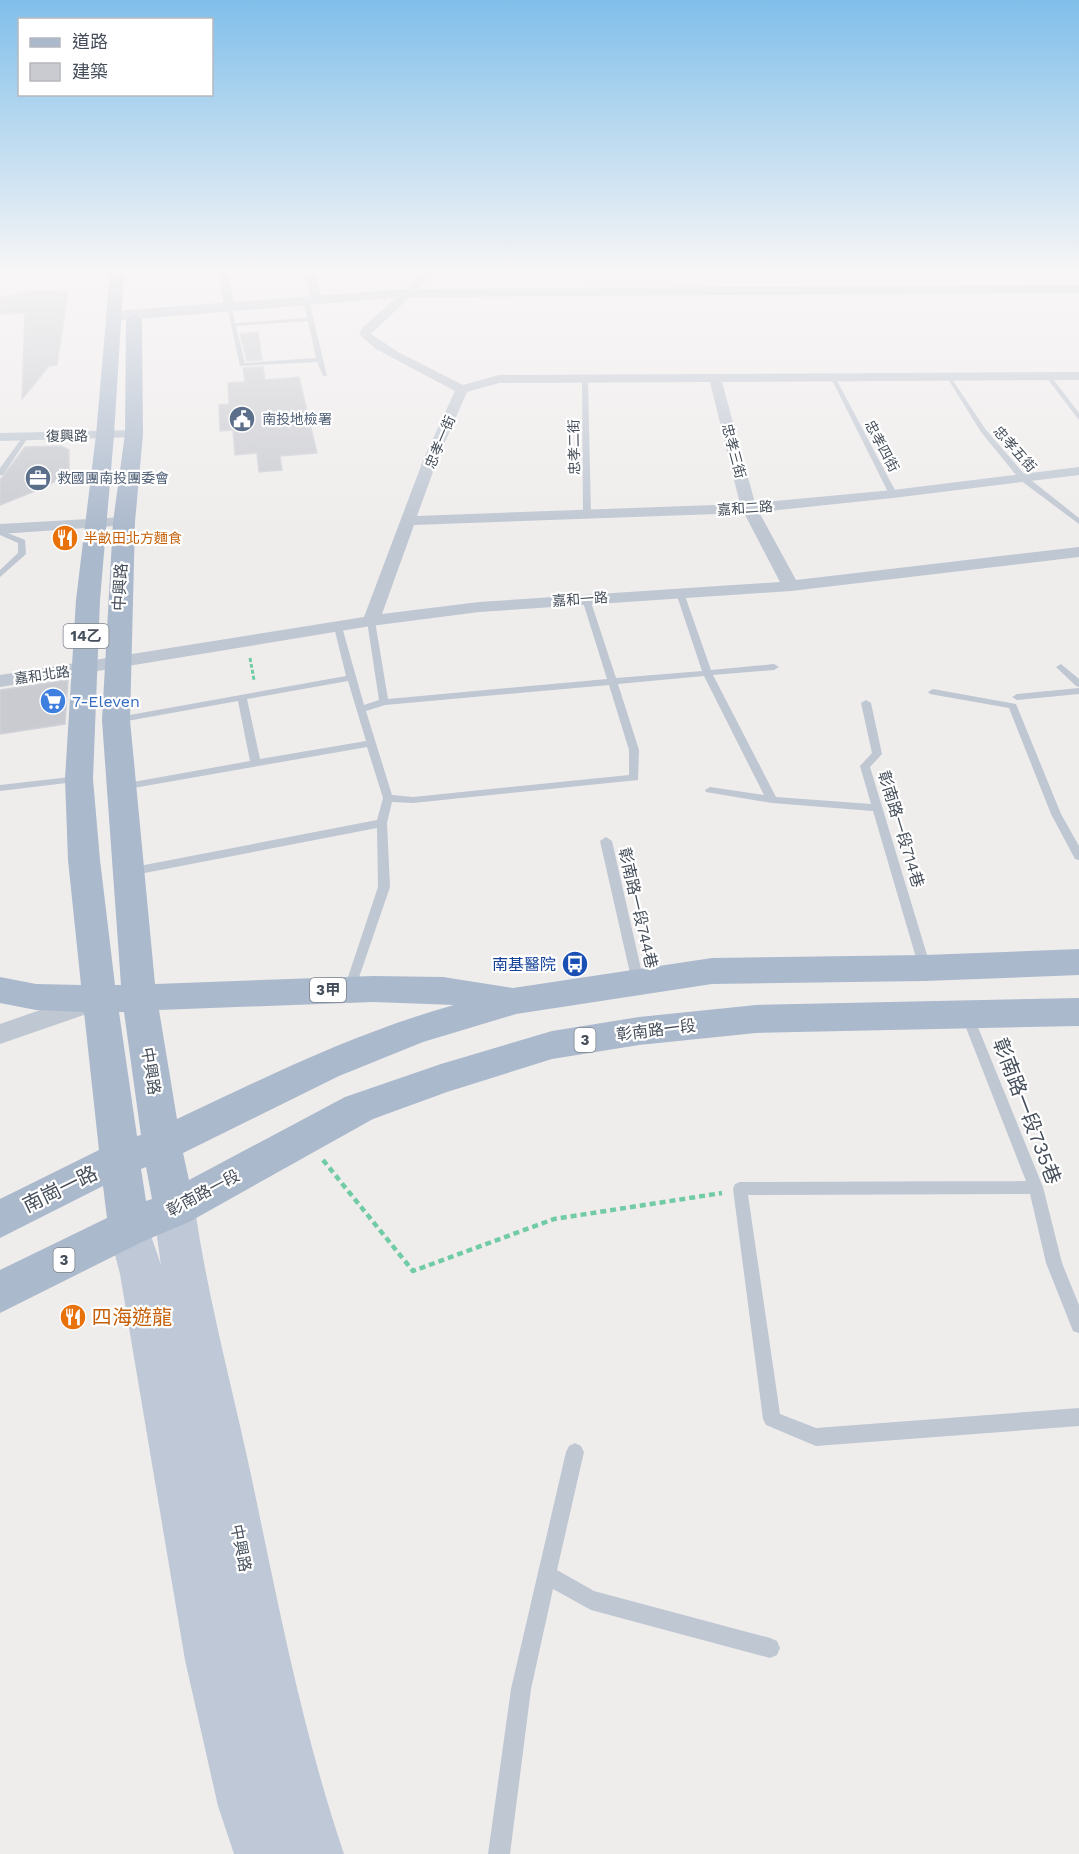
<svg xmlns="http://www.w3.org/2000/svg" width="1079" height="1854" font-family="'Work Sans','Noto Sans TC',sans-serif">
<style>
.building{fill:#c9cbd1;stroke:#d0d2d8;stroke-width:1.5}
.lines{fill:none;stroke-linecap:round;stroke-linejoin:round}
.path-far1{stroke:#71cca6;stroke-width:3;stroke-dasharray:4 2;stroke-linecap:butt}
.path{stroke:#71cca6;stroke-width:4.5;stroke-dasharray:6 4;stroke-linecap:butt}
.lane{fill:#bfc7d2;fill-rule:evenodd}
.street{fill:#bfc7d2;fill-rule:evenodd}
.secondary{fill:#bec8d6;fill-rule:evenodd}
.primary{fill:#abb9cc;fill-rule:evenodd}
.labels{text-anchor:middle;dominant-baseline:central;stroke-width:4.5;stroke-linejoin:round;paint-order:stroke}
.far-service-label{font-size:14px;fill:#4e5e75;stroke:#fff;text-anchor:start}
.far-street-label{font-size:14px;fill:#454e5a;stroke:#fff}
.far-food-label{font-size:14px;fill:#c56008;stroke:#fff;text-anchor:start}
.shield{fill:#fff;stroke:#7d838c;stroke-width:1.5}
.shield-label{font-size:15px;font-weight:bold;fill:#454e5a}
.street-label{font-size:16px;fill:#454e5a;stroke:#fff}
.shop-label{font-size:16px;fill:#366cbe;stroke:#fff;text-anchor:start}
.transit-label{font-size:16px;fill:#164399;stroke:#fff;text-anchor:end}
.near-street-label{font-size:20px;fill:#454e5a;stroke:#fff}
.near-food-label{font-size:20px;fill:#c56008;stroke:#fff;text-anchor:start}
</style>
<rect width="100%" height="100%" fill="#efecec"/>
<!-- building -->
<g class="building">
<polygon points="36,290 68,291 57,365 49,366 22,399 25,313 0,314 0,298"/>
<polygon points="258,332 262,360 247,361 240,334"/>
<polygon points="263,367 265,380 299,377 317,453 280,456 282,470 259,472 257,453 235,455 233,430 220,431 219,405 229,404 228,383 245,382 243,368"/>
<polygon points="61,446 69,450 69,474 40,489 0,505 0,480 25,447"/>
<polygon points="68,680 65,724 0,734 0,690"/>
</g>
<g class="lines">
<!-- path-far1 -->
<polyline class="path-far1" points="250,658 254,680"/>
<!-- path -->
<polyline class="path" points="323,1160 413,1271 554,1219 722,1193"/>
<!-- lane -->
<g class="lane">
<path d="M306,298l3,2 18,76h-4l-6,-14 -77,4 -13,-60 5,1 3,16 72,-5 -4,-18zM308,321l8,37 -71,5 -9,-37z"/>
<polygon points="1046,375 1050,375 1079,413 1079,420 1046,377"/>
<polygon points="830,376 835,377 897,494 896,496 889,494"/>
<polygon points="946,376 950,376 986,430 1026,476 1079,518 1079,524 1020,480 981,432"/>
<polygon points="585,377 588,379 591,515 587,517 583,515 582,379"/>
<polygon points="24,435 29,436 3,475 0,475 0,468"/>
<polygon points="0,530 25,540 26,554 0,577 0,570 18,553 18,543 0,535"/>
<path d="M680,590l4,3 27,77 63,-6 5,3 -5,3 -61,5 63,122 95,7 -11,-38 12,-13 -11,-50 5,-3 5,3 11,51 -12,13 61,201 -2,3h-8l-2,-3 -46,-157 -101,-8 -66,-11 -1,-2 5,-3 54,8 -60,-119 -86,8 21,66 -1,30 -225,23 -21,-1 -5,21 3,64 -36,105h-8l-2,-3 34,-102 -1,-59 -248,48 -6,-4 6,-4 248,-48 6,-22 -16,-51 -245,43 -4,-1 -1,-2 1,-2 4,-1 128,-23 -12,-60 -122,22 -3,-1v-4l233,-42 -12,-49 4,-3 4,3 22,78 15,-5 -12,-79 4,-3 4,3 13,78 219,-20 -25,-80 4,-3 4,3 26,79 86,-7 -26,-78zM348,681l18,60 -106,18 -13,-60zM609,685l20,65v25l-216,22 -21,-2 -26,-84 19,-6z"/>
<polygon points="1061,664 1079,679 1079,687 1076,686 1058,669 1056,667"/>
<polygon points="1079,688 1079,694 1017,700 1012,697 1017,694"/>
<polygon points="933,689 1016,704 1061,814 1079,846 1079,860 1075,859 1051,814 1009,708 930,694 928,692"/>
<polygon points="79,776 83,777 84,779 83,781 0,791 0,785"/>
<polygon points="606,837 612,841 644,982 642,985 634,985 632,982 600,841"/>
<polygon points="967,1010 972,1011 973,1015 1043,1187 1062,1263 1079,1305 1079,1333 1073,1331 1046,1263 1030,1194 748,1195 780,1414 816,1428 1079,1408 1079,1426 816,1446 766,1425 763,1419 733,1189 735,1184 740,1182 1026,1181 961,1015 962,1011"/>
<polygon points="575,1443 581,1446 584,1452 557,1570 594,1591 770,1638 777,1641 780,1648 777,1655 770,1658 591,1610 553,1589 531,1689 510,1854 488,1854 511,1689 566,1452 569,1446"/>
</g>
<!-- street -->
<g class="street">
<polygon points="219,273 229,273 234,307 233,309 229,310 224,307"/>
<polygon points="305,273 315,273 322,299 321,301 317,302 312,299"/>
<path d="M424,273h11l-64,61 27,18 65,33 36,-10 580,-3v8l-357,2 33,121 138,-13 186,-23v8l-186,23 -134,14 37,68 283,-33v10l-288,34 -312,21 -108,14 -371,61v-12l364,-58 60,-159 31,-67 -79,-42 -17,-15 4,-7zM710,382l30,122 -323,12 21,-58 29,-66 32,-9zM744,513l36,69 -301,20 -97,12 32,-89z"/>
<polygon points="134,430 141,434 139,437 0,441 0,433"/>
<polygon points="124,517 132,522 129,525 0,534 0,524"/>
<polygon points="95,991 104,994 108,1001 104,1008 0,1044 0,1024"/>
</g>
<!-- secondary -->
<g class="secondary">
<polygon points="1079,285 1079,293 405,297 115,321 107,316 115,311 405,289"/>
<path d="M174,1191l15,5 6,13c13,90 37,177 56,266 27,128 51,255 93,379h-110l-16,-48 -33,-146 -65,-386 -12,-46 6,-13 15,-6 15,6 17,50 -8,-56 6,-13z"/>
</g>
<!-- primary -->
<path class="primary" d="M110,273h14l-10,162 -14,165 -7,179 7,81 15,125h6l-19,-265 11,-198 12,-88 1,-115 8,-5 8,5 1,115 -8,88 -5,198 25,264 218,-8 70,1 70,11 199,-30 213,-3 154,-6v26l-154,6 -213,3 -196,30 -93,28 -84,34 -156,77 6,27 156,-83 96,-33 111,-33 87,-14 117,-12 323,-7v28l-323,7 -117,12 -87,14 -105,33 -74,27 -184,103 -45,19 -144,72v-43l107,-52 -4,-32 -103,52v-39l99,-49 -15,-138 -48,-2 -36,-7v-26l36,7 45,1 -13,-125 -3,-81 11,-179 20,-165zM373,1002l81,3c-97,27 -186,71 -277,114l-18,-109zM119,1012h5l17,123 -4,1zM146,1167l6,32 -6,2 -5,-32z"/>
</g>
<!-- sky -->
<linearGradient id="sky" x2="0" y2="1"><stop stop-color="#80bfea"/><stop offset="0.51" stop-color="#f8f6f6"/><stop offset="1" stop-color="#f8f6f6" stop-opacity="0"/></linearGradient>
<rect width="1079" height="532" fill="url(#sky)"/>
<!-- icons -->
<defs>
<symbol id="civic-disc" viewBox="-11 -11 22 22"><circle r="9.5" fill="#5c6f8a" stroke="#fff"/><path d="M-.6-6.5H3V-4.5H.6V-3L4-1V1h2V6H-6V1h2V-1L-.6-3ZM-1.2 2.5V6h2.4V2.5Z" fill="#fff"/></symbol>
<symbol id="office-disc" viewBox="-11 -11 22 22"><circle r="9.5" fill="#5c6f8a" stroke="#fff"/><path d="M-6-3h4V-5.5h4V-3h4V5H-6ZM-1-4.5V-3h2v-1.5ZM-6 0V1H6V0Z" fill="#fff"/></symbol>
<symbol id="restaurant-disc" viewBox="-11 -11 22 22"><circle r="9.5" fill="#e8710a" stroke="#fff"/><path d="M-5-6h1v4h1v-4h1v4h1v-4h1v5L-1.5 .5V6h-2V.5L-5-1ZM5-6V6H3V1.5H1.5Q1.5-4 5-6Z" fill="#fff"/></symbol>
<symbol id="supermarket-disc" viewBox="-11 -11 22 22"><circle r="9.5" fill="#3f7fe0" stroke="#fff"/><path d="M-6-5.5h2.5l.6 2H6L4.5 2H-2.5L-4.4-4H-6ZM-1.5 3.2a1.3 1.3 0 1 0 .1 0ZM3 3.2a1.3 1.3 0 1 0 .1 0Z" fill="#fff"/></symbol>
<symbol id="bus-disc" viewBox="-11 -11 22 22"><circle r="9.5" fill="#1a4fb4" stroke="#fff"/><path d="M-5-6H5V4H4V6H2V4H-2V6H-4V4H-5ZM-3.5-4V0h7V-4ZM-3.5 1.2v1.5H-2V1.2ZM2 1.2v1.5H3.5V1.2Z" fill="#fff"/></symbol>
</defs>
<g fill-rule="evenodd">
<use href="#civic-disc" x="227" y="404" width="30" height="30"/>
<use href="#office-disc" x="23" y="463" width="30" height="30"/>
<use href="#restaurant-disc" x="50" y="523" width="30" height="30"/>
<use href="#supermarket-disc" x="38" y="686" width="30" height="30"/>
<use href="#bus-disc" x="560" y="949" width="30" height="30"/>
<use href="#restaurant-disc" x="58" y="1302" width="30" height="30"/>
</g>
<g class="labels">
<!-- far-service labels -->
<g class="far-service-label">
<text x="262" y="419">南投地檢署</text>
<text x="57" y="478">救國團南投團委會</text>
</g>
<!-- far-street labels -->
<g class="far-street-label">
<text transform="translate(67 436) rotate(-1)">復興路</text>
<text transform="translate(440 442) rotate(-67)">忠孝一街</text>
<text transform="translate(882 446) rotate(62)">忠孝四街</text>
<text transform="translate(574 447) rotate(-91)">忠孝二街</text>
<text transform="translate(1015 449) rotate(48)">忠孝五街</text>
<text transform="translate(734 451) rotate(75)">忠孝三街</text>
<text transform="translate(745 508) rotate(-4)">嘉和二路</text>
<text transform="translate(580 599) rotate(-4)">嘉和一路</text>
<text transform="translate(42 675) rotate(-8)">嘉和北路</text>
</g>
<!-- far-food labels -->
<g class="far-food-label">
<text x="84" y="538">半畝田北方麵食</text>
</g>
<!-- shield labels -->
<g class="shield">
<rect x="63.5" y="624" width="45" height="24" rx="4.5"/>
<rect x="310" y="978" width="36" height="24" rx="4.5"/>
<rect x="574.5" y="1028" width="21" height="24" rx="4.5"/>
<rect x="53.5" y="1248" width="21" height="24" rx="4.5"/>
</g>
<g class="shield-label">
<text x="86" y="636">14乙</text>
<text x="328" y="990">3甲</text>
<text x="585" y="1040">3</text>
<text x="64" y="1260">3</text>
</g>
<!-- street labels -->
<g class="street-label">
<text transform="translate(120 587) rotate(-87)">中興路</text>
<text transform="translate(901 829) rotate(73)">彰南路一段714巷</text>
<text transform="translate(638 908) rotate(77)">彰南路一段744巷</text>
<text transform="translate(656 1030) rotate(-7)">彰南路一段</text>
<text transform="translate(151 1071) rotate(81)">中興路</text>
<text transform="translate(203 1193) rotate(-28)">彰南路一段</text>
<text transform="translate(241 1548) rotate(79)">中興路</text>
</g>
<!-- shop labels -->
<g class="shop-label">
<text x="72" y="701">7-Eleven</text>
</g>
<!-- transit labels -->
<g class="transit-label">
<text x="556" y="964">南基醫院</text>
</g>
<!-- near-street labels -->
<g class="near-street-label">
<text transform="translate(1027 1111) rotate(69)">彰南路一段735巷</text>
<text transform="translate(60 1189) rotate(-26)">南崗一路</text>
</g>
<!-- near-food labels -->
<g class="near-food-label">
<text x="92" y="1317">四海遊龍</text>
</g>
</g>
<!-- legend -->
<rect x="18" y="18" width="195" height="78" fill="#ffffff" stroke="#b5b8bd" stroke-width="1.5"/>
<rect x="30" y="38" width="30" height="9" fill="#abb9cc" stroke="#b5b8bd" stroke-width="1.5"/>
<text x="72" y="48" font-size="18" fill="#454e5a">道路</text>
<rect x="30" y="63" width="30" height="18" fill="#c9cbd1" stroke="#b5b8bd" stroke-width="1.5"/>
<text x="72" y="78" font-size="18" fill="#454e5a">建築</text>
</svg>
